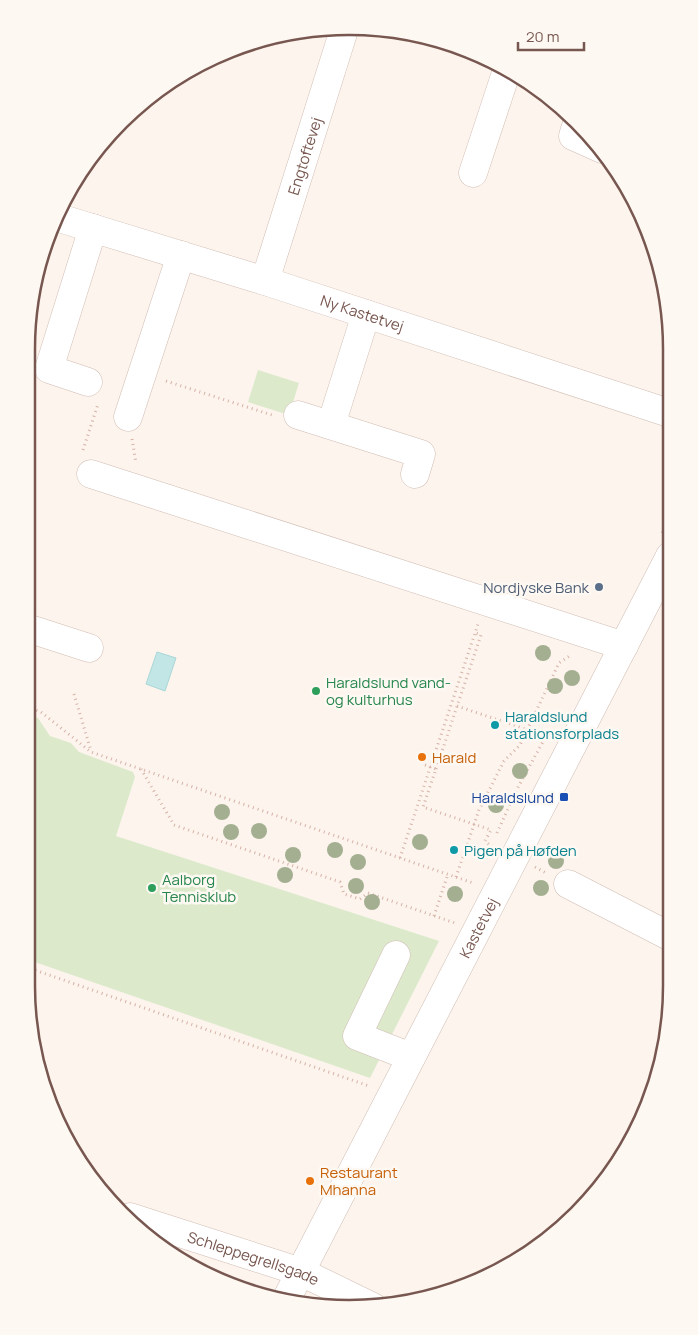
<svg xmlns="http://www.w3.org/2000/svg" width="698" height="1335" font-family="Manrope,sans-serif">
<style>
.green{fill:#dceacb}
.water{fill:#c1e6e5;stroke:#a8d7d7}
.lines{fill:none;stroke-linecap:round;stroke-linejoin:round}
.minor-casing{stroke:#d1bdb4;stroke-width:29}
.path{stroke:#d6b2a7;stroke-width:3;stroke-dasharray:1 4;stroke-linecap:butt}
.minor{stroke:#fff;stroke-width:28}
.tree{fill:#a3af90}
.service-dot{fill:#5c6f8a;stroke:#fef8f3;stroke-width:2}
.leisure-dot{fill:#2e9e5b;stroke:#fef8f3;stroke-width:2}
.culture-dot{fill:#0f9aa8;stroke:#fef8f3;stroke-width:2}
.food-dot{fill:#e8710a;stroke:#fef8f3;stroke-width:2}
.transit-dot{fill:#1a4fb4;stroke:#fef8f3;stroke-width:2}
.labels{text-anchor:middle;dominant-baseline:central;stroke-width:5;stroke-linejoin:round;paint-order:stroke}
.street-label{font-size:15px;fill:#77574f;stroke:#fef8f3}
.service-label{font-size:15px;fill:#4e5e75;stroke:#fef8f3;text-anchor:end}
.leisure-label{font-size:15px;fill:#27864d;stroke:#fef8f3;text-anchor:start}
.culture-label{font-size:15px;fill:#0d838f;stroke:#fef8f3;text-anchor:start}
.food-label{font-size:15px;fill:#c56008;stroke:#fef8f3;text-anchor:start}
.transit-label{font-size:15px;fill:#164399;stroke:#fef8f3;text-anchor:end}
.rim{fill:none;stroke:#77574f;stroke-width:2.5}
</style>
<rect width="100%" height="100%" fill="#fcf4ed"/>
<!-- green -->
<g class="green">
<polygon points="258,370 299,383 289,415 248,402"/>
<polygon points="27,715 38,718 50,736 71,743 79,752 133,772 135,777 116,836 439,941 370,1078 26,959"/>
</g>
<!-- water -->
<polygon class="water" points="157,652 176,658 165,691 146,684"/>
<g class="lines">
<defs>
<g id="minor">
<polyline points="577,123 573,136 602,149"/>
<polyline points="473,173 507,70"/>
<path id="s1" d="M56,217l209,64 404,132"/>
<path id="s2" d="M265,281l79,-251"/>
<polyline points="88,382 49,369 93,228"/>
<polyline points="298,415 421,454 415,474"/>
<polyline points="128,417 181,255"/>
<polyline points="331,425 366,314"/>
<polyline points="91,474 624,646"/>
<polyline points="27,628 89,648"/>
<polyline points="568,884 671,937"/>
<polyline points="396,955 357,1036 411,1057"/>
<path id="s3" d="M130,1217l171,55 72,35"/>
<path id="s4" d="M286,1300l384,-744"/>
</g>
</defs>
<!-- minor casing -->
<use href="#minor" class="minor-casing"/>
<!-- path -->
<g class="path">
<polyline points="166,381 275,416"/>
<polyline points="132,439 136,463"/>
<polyline points="83,450 98,404"/>
<polyline points="662,533 670,518"/>
<polyline points="74,694 91,751"/>
<polyline points="457,706 528,730"/>
<polyline points="27,707 41,712 91,752 473,883"/>
<polyline points="425,765 436,769 423,807 491,830 485,841 493,848"/>
<polyline points="141,769 174,825 340,882 344,894 360,899 368,893 455,923"/>
<polyline points="436,769 481,635 475,633"/>
<polyline points="497,833 516,791 545,738"/>
<polyline points="400,858 478,624"/>
<polyline points="535,867 548,874"/>
<polyline points="456,877 479,810 504,761 520,745 559,663 571,655"/>
<polyline points="434,916 448,874"/>
<polyline points="26,967 369,1086"/>
</g>
<!-- minor -->
<use href="#minor" class="minor"/>
</g>
<!-- trees -->
<g class="tree">
<circle cx="543" cy="653" r="8"/>
<circle cx="572" cy="678" r="8"/>
<circle cx="555" cy="686" r="8"/>
<circle cx="520" cy="771" r="8"/>
<circle cx="496" cy="805" r="8"/>
<circle cx="222" cy="812" r="8"/>
<circle cx="259" cy="831" r="8"/>
<circle cx="231" cy="832" r="8"/>
<circle cx="420" cy="842" r="8"/>
<circle cx="335" cy="850" r="8"/>
<circle cx="293" cy="855" r="8"/>
<circle cx="556" cy="861" r="8"/>
<circle cx="358" cy="862" r="8"/>
<circle cx="285" cy="875" r="8"/>
<circle cx="356" cy="886" r="8"/>
<circle cx="541" cy="888" r="8"/>
<circle cx="455" cy="894" r="8"/>
<circle cx="372" cy="902" r="8"/>
</g>
<!-- markers -->
<circle class="service-dot" cx="599" cy="587" r="5"/>
<g class="leisure-dot">
<circle cx="316" cy="691" r="5"/>
<circle cx="152" cy="888" r="5"/>
</g>
<g class="culture-dot">
<circle cx="495" cy="725" r="5"/>
<circle cx="454" cy="850" r="5"/>
</g>
<g class="food-dot">
<circle cx="422" cy="757" r="5"/>
<circle cx="310" cy="1181" r="5"/>
</g>
<rect class="transit-dot" x="559" y="792" width="10" height="10" rx="2.5"/>
<g class="labels">
<!-- street labels -->
<g class="street-label">
<text stroke="none"><textPath href="#s2" startOffset="131">Engtoftevej</textPath></text>
<text stroke="none"><textPath href="#s1" startOffset="321">Ny Kastetvej</textPath></text>
<text stroke="none"><textPath href="#s4" startOffset="419">Kastetvej</textPath></text>
<text stroke="none"><textPath href="#s3" startOffset="130">Schleppegrellsgade</textPath></text>
</g>
<!-- service labels -->
<g class="service-label">
<text x="589" y="587">Nordjyske Bank</text>
</g>
<!-- leisure labels -->
<g class="leisure-label">
<text x="326" y="682">Haraldslund vand-<tspan x="326" dy="17">og kulturhus</tspan></text>
<text x="162" y="879">Aalborg<tspan x="162" dy="17">Tennisklub</tspan></text>
</g>
<!-- culture labels -->
<g class="culture-label">
<text x="505" y="716">Haraldslund<tspan x="505" dy="17">stationsforplads</tspan></text>
<text x="464" y="850">Pigen på Høfden</text>
</g>
<!-- food labels -->
<g class="food-label">
<text x="432" y="757">Harald</text>
<text x="320" y="1172">Restaurant<tspan x="320" dy="17">Mhanna</tspan></text>
</g>
<!-- transit labels -->
<g class="transit-label">
<text x="554" y="797">Haraldslund</text>
</g>
</g>
<!-- crop -->
<path d="M0 0H698V1335H0ZM349 35H349A314 314 0 0 1 663 349V986A314 314 0 0 1 349 1300H349A314 314 0 0 1 35 986V349A314 314 0 0 1 349 35Z" fill="#fef8f3" fill-rule="evenodd"/>
<path class="rim" d="M349 35H349A314 314 0 0 1 663 349V986A314 314 0 0 1 349 1300H349A314 314 0 0 1 35 986V349A314 314 0 0 1 349 35Z"/>
<!-- scale -->
<path d="M518 42v8h66v-8" fill="none" stroke="#77574f" stroke-width="2.5"/>
<text x="526" y="42" font-size="15" fill="#77574f" stroke="#fef8f3" stroke-width="4" paint-order="stroke">20 m</text>
</svg>
